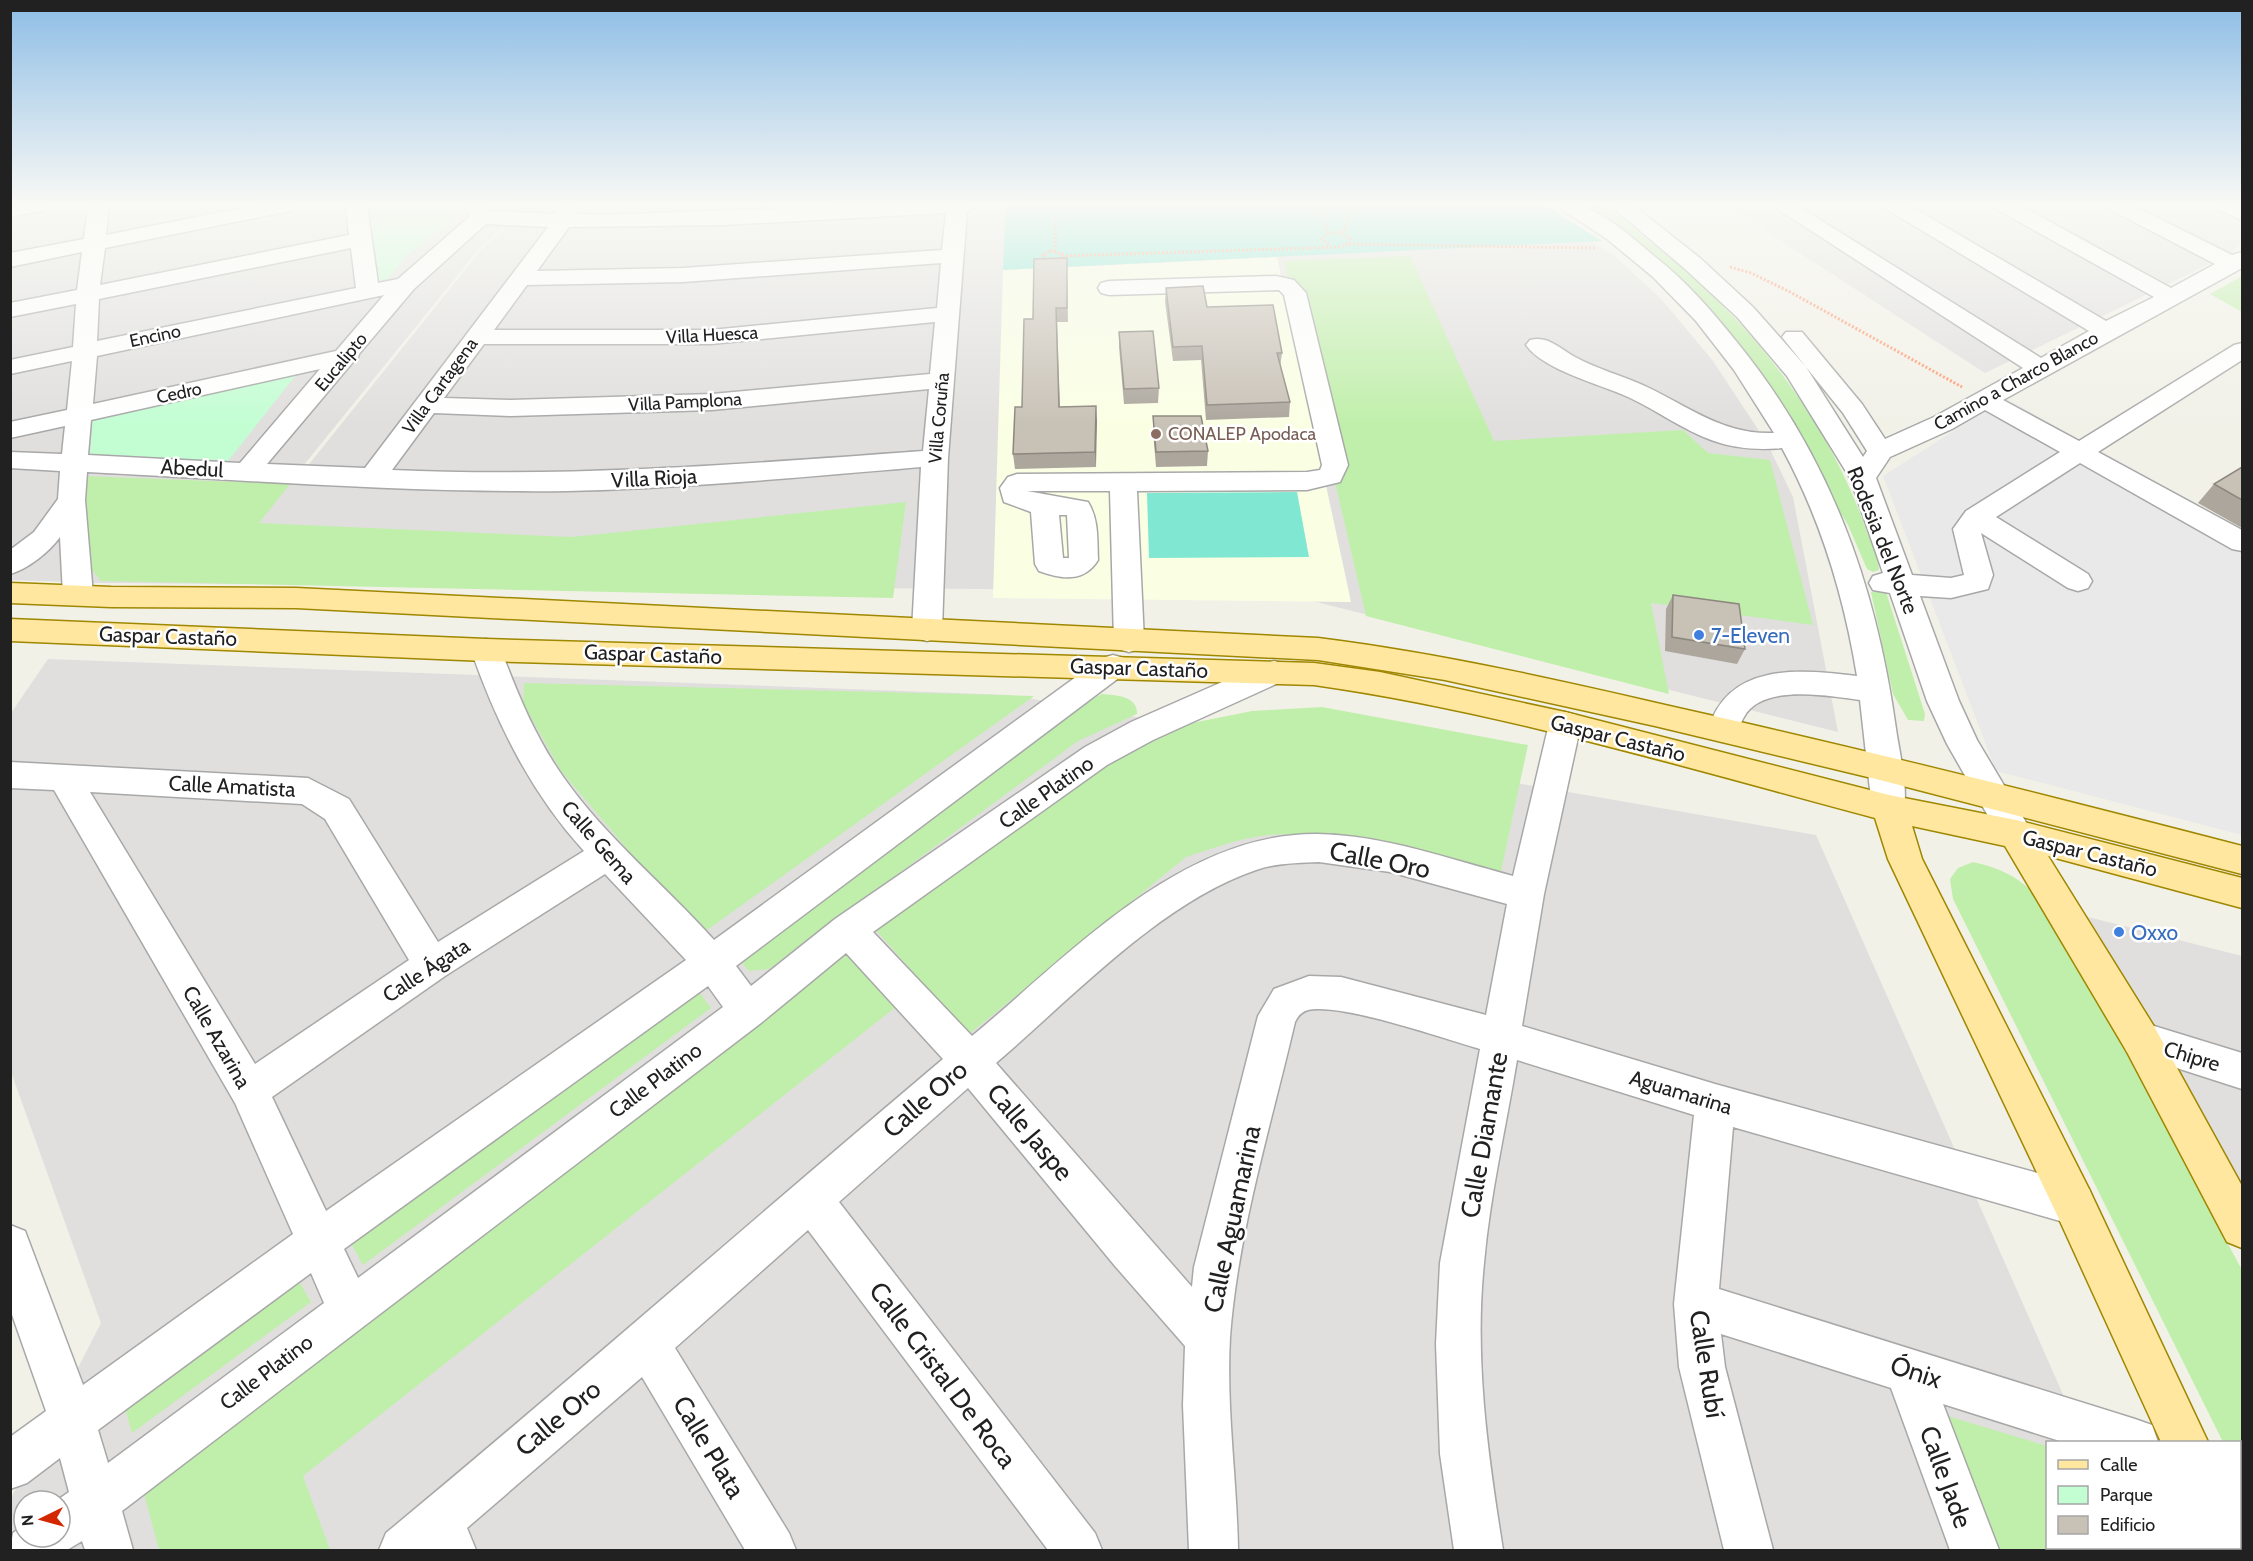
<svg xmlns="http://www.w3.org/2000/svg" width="2253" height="1561" font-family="Cabin,sans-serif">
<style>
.residential{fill:#e0dfde;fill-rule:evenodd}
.education{fill:#faffe4}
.grass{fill:#c0efab}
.park{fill:#c3fed3}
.pitch{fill:#80e7d2}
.parking{fill:#e9e9e9}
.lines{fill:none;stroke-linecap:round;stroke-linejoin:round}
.minor-casing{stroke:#a8a8a8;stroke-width:3}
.major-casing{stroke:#9f8700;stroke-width:3}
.path{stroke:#ff966c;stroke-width:3;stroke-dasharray:2 2;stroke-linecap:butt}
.minor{fill:#fff;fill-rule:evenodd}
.major{fill:#ffe7a0;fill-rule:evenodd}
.wall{fill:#aca69d}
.shaded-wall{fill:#8c877f}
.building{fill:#c8c1b6;stroke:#8c877f;stroke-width:1.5}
.education-dot{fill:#8d6e63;stroke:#fff;stroke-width:2}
.shop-dot{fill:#3f7fe0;stroke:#fff;stroke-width:2}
.labels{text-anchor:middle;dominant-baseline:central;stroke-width:5;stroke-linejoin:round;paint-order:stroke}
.far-street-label{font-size:18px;fill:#212121;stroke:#fff}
.far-education-label{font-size:18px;fill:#785e54;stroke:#fff;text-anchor:start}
.street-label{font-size:21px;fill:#212121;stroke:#fff}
.shop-label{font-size:21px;fill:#366cbe;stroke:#fff;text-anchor:start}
.near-street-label{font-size:26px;fill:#212121;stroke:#fff}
</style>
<rect width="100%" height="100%" fill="#f2f1e8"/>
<!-- residential -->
<g class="residential">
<polygon points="11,206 513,206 516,214 479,249 303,466 306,468 481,250 519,215 515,206 1539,206 1616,257 1662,300 1713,361 1767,443 1793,497 1838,732 1272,591 98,583 11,580"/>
<polygon points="1727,206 2242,206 2242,243 2228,255 1985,373"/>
<path d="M48,659l962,36 806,140 268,607h-36v106h82l1,2h-2120v-52l90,-175 -90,-251v-359zM24,1501h36v36h-36z"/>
<polygon points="2088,917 2242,956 2242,1193"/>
</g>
<!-- education -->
<polygon class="education" points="1277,257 1351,602 993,598 1003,270"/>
<!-- grass -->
<g class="grass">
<path d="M1583,206c5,0 12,-1 18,0 12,3 37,26 48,35 96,73 178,175 218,291 4,11 12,26 12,38l-6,2 -6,-3 -19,-44 -100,-166 -147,-141z"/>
<polygon points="1410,256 1494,441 1683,430 1708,453 1770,460 1813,625 1651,603 1669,694 1366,616 1284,261"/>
<polygon points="2242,276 2242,312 2210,294"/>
<polygon points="85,476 290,484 259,523 572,537 906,502 893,598 101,581 92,570 75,535"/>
<polygon points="1871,592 1886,592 1925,714 1924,721 1908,720 1893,694"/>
<polygon points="524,683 1034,696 700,935 561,771 523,703"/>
<path d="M1102,694c14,1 36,2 35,20l-59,27 -309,228 -20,2 -6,-7 -1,-12 10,-8 335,-242z"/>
<path d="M1322,707l206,38 -28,131c-75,-18 -162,-50 -239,-40 -26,4 -51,13 -75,21l-218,178 -93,-106 205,-153 112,-53 60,-12z"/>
<path d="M1973,862c35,8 49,18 74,44l195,364v212l-2,-7v-33h-17l-270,-543 -3,-20 8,-11z"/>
<polygon points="848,952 897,1006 303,1476 330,1550 159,1550 142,1486"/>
<polygon points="697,989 711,1008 363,1265 348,1238"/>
<polygon points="295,1274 311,1302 132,1433 122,1398"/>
<polygon points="1941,1414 2047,1446 2048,1548 2192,1548 2193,1550 1992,1550"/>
</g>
<!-- park -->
<g class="park">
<polygon points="363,206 447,206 452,221 406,256 388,279 374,281"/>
<polygon points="299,371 228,461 90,454 93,416"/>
</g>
<!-- pitch -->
<g class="pitch">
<polygon points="1006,206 1545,206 1602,241 1003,270"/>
<polygon points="1297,492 1309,557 1149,558 1147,493"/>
</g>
<!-- parking -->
<polygon class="parking" points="2005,398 2242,529 2242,835 1996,771 1883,476"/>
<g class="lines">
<defs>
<g id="minor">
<polygon points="10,206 48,206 45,210 10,217"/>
<path d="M88,206h21l-3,29 146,-29h43l-3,4 -7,2 -180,36 -5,37 249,-50 -3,-29h21l11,77 20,-4 72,-63 -4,-10h21l2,5 66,3 5,-8h18l-2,8 26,1 246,-9h126l-7,6 -19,246 -6,172 -4,8 -11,3 -11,-3 -4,-8 9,-163c-117,10 -235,21 -353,24 -160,2 -321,-11 -481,-19l-2,28 8,95 -5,7 -10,3 -10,-3 -5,-7 -3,-58c-11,15 -32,32 -50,37v-24l24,-18 24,-33 2,-28 -50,-3v-16l52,2 3,-28 -55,12v-16l57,-12 5,-49 -62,13v-14l63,-13 3,-43 -66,13v-14l67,-13 5,-38 -72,15v-14l74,-14zM946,213l-4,37 -259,18 -146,3 32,-44 154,-2zM486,224l62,3 -183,241 -98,-4 86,-102 4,-1 2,-7 55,-65zM351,248l5,40 -259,53 2,-42zM941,263l-4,45 -226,22h-217l33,-45 156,-3zM384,295l-48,56 -243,53 4,-48zM935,322l-5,52 -218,20 -201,6 -67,-2 40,-54h227zM320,369l-80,94 -152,-8 3,-35zM929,389l-6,62c-178,13 -353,27 -531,19l42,-57 77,3 201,-6z"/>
<path d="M1557,206c8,0 19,-2 27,1 26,10 49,31 70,49 31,24 57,54 82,85 93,114 140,242 160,388 3,22 15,69 5,89l-12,3 -12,-3 -5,-10 -12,-108c-30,-4 -98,-17 -116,17 -4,6 -5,15 -9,22l-11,3 -11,-3 -5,-9c20,-68 91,-61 149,-54 -13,-80 -36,-156 -75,-228 -24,2 -45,1 -68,-7 -30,-10 -57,-31 -86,-44 -28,-13 -85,-27 -102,-52l4,-5c18,-5 30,9 45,17 22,12 48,19 72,30 44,21 77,48 127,46l-40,-63 -38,-49 -43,-44 -46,-38z"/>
<path d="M1611,206h23l66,52 53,49 53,60 -24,-30 4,-5h16l60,72 23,35 49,-22 89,-49 -250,-162h25l243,152 48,-27 -201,-121 -3,-4h25l196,115 48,-24 -156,-87 -3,-4h26l150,82 44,-24 -104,-54 -3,-4h26l98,49 10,-3v16l-239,132 76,41 155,-96 8,-2v17l-144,92 144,78v21l-10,-2 -152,-86 -84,54 92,57 4,7 -4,7 -10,3 -10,-3 -87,-55 12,42 -5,14 -37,9 -31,-2 39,105 18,39 56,94 -5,10 -12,4 -12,-4 -57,-100 -20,-43 -37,-108 -17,-3 -4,-7 4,-7 10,-3 -33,-95 -63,-102 -50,-59 -53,-49zM1806,367l37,46 24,38 -4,6zM1985,410l75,42 -94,59 -13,18 11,46 -13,3 -39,-3 -36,-97 14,-21 62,-28z"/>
<polygon points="2216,206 2242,206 2242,220 2219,210"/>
<path d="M1276,276l18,4 12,13 42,172 -8,17 -33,8 -170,1 7,150 -4,8 -11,3 -11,-3 -4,-8 -4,-150h-83l61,11c11,18 9,37 10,58 -14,23 -37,19 -59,11l-4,-7 -4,-52 -27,-10 -4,-14 8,-11 9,-3 290,-2 13,-2 2,-5 -38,-170 -5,-5 -170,5 -8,-2 -3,-5 3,-5 8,-2zM1059,515h8l2,43h-6z"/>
<path d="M486,639l11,3 4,8c17,45 35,89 63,128 42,60 101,107 150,162l388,-282 11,-3 11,3 4,8 -4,8 -388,292 15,20 84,-67 250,-172 46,-25 132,-58 11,-3 11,3 4,8 -4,8 -132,60 -46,25 -234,167 99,104c98,-81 209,-203 345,-202 67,1 132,25 196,42l36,-152 5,-9 11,-3 11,3 5,9 -37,170 -22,132 193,58 359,99 15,6 6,15 -6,15 -15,6 -341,-98 -14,162 416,130 17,6 6,17h-95l-120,-38 56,146h-49l-59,-162 -170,-54 4,33 48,183h-49l-45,-183 -5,-63 20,-189 -177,-55c-11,67 -27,135 -33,203 -10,96 4,193 19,287h-49l-14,-96 -4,-110 4,-81 40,-214c-38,-11 -138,-46 -172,-39 -7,2 -10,6 -13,12 -24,103 -57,209 -65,315 -4,72 7,142 8,213h-49l-6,-145 2,-59 -70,-80 -147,-178 -129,114 256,331 7,17h-54l-240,-320 -133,118 114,185 7,17h-51l-103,-173 -175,151 9,22h-97l7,-17c188,-156 371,-317 557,-474l-97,-106 -85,70 -639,488 11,39h-48l-3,-9 -15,9h-57l3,-17 11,-8v12h36v-36h-4l13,-9 -9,-34 -33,25 -17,6v-52l36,-26 -36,-102v-84l15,6 58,154 210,-151 -58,-131 -181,-313 -44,-2v-26l298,16 41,21 89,143 146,-91c-53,-58 -87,-127 -113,-201l4,-8zM90,792l212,12 23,15 84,141 -154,104zM1319,862l71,10 117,32 -21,111 -145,-38 -32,-1 -35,13 -16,27 -64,251 -2,20 -196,-224c76,-65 165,-161 260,-193 20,-7 42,-7 63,-8zM605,874l81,86 -360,251 -54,-114 173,-121zM708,986l15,21 -365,271 -14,-29zM311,1273l13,30 -216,160 -10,-33z"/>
<polygon points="2141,1022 2242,1053 2242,1089 2127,1052 2122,1040 2127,1028"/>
</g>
<g id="major">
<path d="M10,583l101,4 185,1 1022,50c128,16 253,45 378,74 183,41 365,87 546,134v28l-366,-95 -221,-53 -210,-46 -127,-20 -1022,-52 -185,-1 -101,-4z"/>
<path d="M10,619l476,20 828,24 66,9 185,40 324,83 127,25 226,58v30l-194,-52 107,172 87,158v62l-15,-6 -100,-190 -122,-206 -93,-20 10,33 167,330 119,253h-47l-102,-223 -171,-360 -13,-41c-185,-49 -371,-106 -561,-133l-828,-24 -476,-20z"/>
<polygon points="2240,1525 2242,1527 2242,1550 2212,1550 2211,1548 2240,1548"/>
</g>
</defs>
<!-- minor casing -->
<use href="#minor" class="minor-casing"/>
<!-- major casing -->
<use href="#major" class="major-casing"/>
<!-- path -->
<g class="path">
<polyline points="1318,206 1328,233"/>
<polyline points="1341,232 1345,229 1349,206"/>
<polyline points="1349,244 1597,248"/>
<polygon points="1050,251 1062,254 1061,259 1045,259 1043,255"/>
<polyline points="1055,251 1056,206"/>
<polyline points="1062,256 1339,247 1349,244 1350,238 1341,233 1328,233 1322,239 1329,245"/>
<polyline points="1730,267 1751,273 1790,292 1962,387"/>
</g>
<!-- minor -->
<use href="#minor" class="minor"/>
<!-- major -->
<use href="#major" class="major"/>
</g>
<!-- wall -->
<g class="wall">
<polygon points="1067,272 1068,322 1057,322 1060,407 1096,406 1096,467 1015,469 1013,454 1022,407 1033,319"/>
<polygon points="1166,288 1207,307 1282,353 1280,367 1290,402 1289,417 1206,420 1201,360 1173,361 1165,302"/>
<polygon points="1119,332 1159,388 1158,403 1124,404 1119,347"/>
<polygon points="1153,416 1208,451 1207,466 1156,467 1153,431"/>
<polygon points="2242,467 2242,528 2198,503 2214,484"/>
<polygon points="1673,595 1745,649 1737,664 1665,651 1666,609"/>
</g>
<!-- shaded-wall -->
<polygon class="shaded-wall" points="1096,406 1097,421 1096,467 1095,452"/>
<!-- building -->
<g class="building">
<polygon points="1067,258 1067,308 1056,308 1059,407 1096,406 1095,452 1013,454 1015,407 1022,407 1024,319 1033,319 1034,259"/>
<polygon points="1203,286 1207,307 1273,305 1282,353 1277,353 1290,402 1207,405 1202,346 1173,347 1166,288"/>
<polygon points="1153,331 1159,388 1124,389 1119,332"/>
<polygon points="1153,416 1201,416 1208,451 1156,452"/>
<polygon points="2242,467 2242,500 2214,484"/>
<polygon points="1673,595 1739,604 1745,649 1672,637"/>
</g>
<!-- sky -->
<linearGradient id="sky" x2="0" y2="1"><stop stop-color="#8dbde6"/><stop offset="0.48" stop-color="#f9f9f5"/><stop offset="1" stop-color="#f9f9f5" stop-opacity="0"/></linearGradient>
<rect width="2253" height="425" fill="url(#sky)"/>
<!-- markers -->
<circle class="education-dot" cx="1156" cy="434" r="6"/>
<g class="shop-dot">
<circle cx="1699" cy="635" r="6"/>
<circle cx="2119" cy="932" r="6"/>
</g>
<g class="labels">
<!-- far-street labels -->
<g class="far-street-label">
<text transform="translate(712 335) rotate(-3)">Villa Huesca</text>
<text transform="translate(155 336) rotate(-12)">Encino</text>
<text transform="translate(341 362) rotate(-50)">Eucalipto</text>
<text transform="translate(2016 381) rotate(-29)">Camino a Charco Blanco</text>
<text transform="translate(440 386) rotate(-54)">Villa Cartagena</text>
<text transform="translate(179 393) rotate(-12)">Cedro</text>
<text transform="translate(685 402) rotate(-3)">Villa Pamplona</text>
<text transform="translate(939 418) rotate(-85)">Villa Coruña</text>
</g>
<!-- far-education labels -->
<g class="far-education-label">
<text x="1168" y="434">CONALEP Apodaca</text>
</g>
<!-- street labels -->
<g class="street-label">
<text transform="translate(192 468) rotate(3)">Abedul</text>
<text transform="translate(654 478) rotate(-3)">Villa Rioja</text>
<text transform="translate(1883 540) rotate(68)">Rodesia del Norte</text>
<text transform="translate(168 636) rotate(2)">Gaspar Castaño</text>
<text transform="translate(653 654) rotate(2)">Gaspar Castaño</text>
<text transform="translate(1139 668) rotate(2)">Gaspar Castaño</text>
<text transform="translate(1618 738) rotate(14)">Gaspar Castaño</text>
<text transform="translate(232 786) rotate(3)">Calle Amatista</text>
<text transform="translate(1046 792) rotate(-35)">Calle Platino</text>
<text transform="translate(599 842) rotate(49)">Calle Gema</text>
<text transform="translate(2090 853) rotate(14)">Gaspar Castaño</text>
<text transform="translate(426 970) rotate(-33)">Calle Ágata</text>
<text transform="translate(217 1037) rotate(60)">Calle Azarina</text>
<text transform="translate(2192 1056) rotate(17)">Chipre</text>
<text transform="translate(655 1080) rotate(-37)">Calle Platino</text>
<text transform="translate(1681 1092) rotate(17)">Aguamarina</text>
<text transform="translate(266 1372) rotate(-37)">Calle Platino</text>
</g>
<!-- shop labels -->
<g class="shop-label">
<text x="1711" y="635">7-Eleven</text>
<text x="2131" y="932">Oxxo</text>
</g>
<!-- near-street labels -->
<g class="near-street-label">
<text transform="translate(1380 860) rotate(11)">Calle Oro</text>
<text transform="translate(925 1099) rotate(-41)">Calle Oro</text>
<text transform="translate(1030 1132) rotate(50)">Calle Jaspe</text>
<text transform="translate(1484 1135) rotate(-80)">Calle Diamante</text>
<text transform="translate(1232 1219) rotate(-78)">Calle Aguamarina</text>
<text transform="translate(1707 1364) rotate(81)">Calle Rubí</text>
<text transform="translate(1916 1372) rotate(18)">Ónix</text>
<text transform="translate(943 1375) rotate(53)">Calle Cristal De Roca</text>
<text transform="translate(558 1418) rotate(-40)">Calle Oro</text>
<text transform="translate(709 1447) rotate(59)">Calle Plata</text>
<text transform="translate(1946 1477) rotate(70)">Calle Jade</text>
</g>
</g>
<!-- border -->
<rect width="2253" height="1561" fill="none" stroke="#212121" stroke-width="24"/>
<!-- legend -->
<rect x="2046" y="1441" width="195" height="108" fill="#ffffff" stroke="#a6a6a6" stroke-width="1.5"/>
<rect x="2058" y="1460" width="30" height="9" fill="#ffe7a0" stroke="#a6a6a6" stroke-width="1.5"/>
<text x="2100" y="1471" font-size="18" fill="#212121">Calle</text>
<rect x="2058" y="1486" width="30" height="18" fill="#c3fed3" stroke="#a6a6a6" stroke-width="1.5"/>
<text x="2100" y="1501" font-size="18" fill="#212121">Parque</text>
<rect x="2058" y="1516" width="30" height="18" fill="#c8c1b6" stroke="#a6a6a6" stroke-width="1.5"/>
<text x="2100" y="1531" font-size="18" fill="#212121">Edificio</text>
<!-- north arrow -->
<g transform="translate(42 1519) rotate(265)"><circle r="28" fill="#ffffff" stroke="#a6a6a6" stroke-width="1.5"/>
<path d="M0-4.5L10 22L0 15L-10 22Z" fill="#d32700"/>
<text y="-9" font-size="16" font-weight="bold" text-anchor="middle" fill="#212121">N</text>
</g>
</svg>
